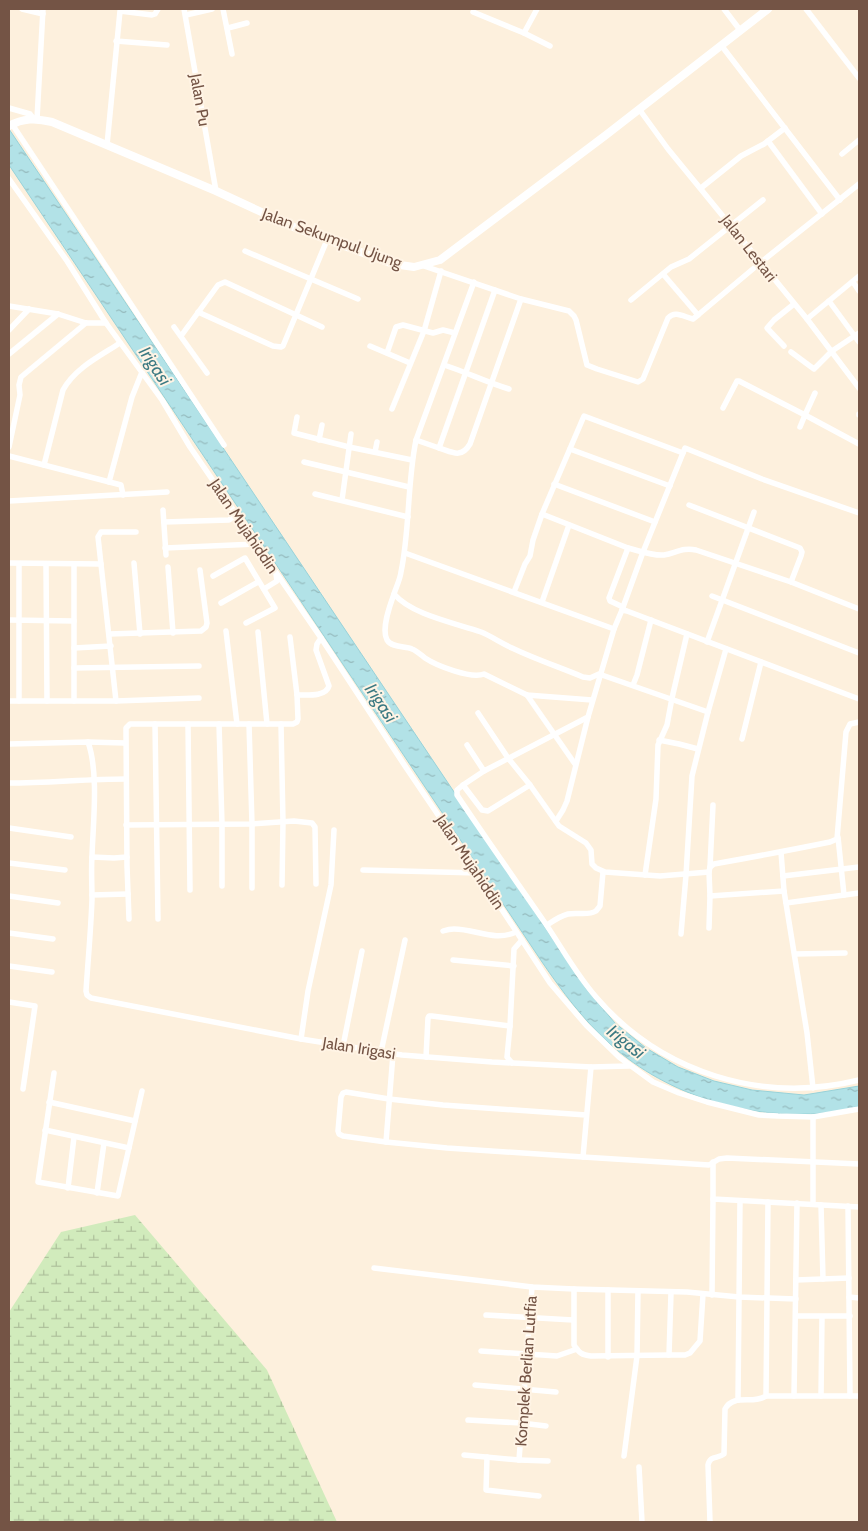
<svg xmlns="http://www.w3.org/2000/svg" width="868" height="1531" font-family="Cabin,sans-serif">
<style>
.wetland{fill:url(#wetland-marsh)}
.water{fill:url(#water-ripples);stroke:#97d2d9}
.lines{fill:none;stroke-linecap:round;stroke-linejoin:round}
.street{stroke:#fff;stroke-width:5.5}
.secondary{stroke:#fff;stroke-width:8}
.labels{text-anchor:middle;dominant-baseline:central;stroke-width:4;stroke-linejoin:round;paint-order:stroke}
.street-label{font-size:16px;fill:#745445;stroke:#fff4e5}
.water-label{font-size:18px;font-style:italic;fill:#3b7982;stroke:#fff4e5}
</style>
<defs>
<pattern id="wetland-marsh" width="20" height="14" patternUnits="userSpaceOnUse" patternTransform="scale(1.25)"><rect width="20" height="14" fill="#d1ebbc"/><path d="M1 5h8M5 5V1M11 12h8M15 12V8" fill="none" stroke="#aec19b"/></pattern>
<pattern id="water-ripples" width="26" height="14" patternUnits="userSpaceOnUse" patternTransform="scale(1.25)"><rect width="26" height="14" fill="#b2e2e7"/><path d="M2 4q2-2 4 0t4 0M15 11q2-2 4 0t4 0" fill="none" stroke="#95babd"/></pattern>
</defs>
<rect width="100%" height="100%" fill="#fdf0dd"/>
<!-- wetland -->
<polygon class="wetland" points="135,1215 267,1370 337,1522 9,1522 9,1312 61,1232"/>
<!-- water -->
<path class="water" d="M9,129l578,861 28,33 31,25 32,19 36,14 38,9 52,5 55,-9v20c-8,2 -17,5 -26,6 -79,10 -164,-15 -223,-68 -27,-24 -48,-53 -68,-82l-533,-797z"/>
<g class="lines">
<!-- street -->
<g class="street">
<polyline points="22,9 43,14"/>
<polyline points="184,9 216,191"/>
<polyline points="223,9 232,54"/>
<polyline points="724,9 740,30"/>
<polyline points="806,9 859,78"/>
<polyline points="473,12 524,33 550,46"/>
<polyline points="186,15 212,9"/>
<polyline points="228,28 247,23"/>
<polyline points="524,33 537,9"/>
<polyline points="116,41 167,45"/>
<polyline points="721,45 840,200"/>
<polyline points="9,108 30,114 34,119"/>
<polyline points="639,109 668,149 807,319 859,388"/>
<polyline points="37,119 43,9"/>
<polyline points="12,124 224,445"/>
<polyline points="768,141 822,214"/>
<polyline points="107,145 120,11 152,15 155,14 158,9"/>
<polyline points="842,154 859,140"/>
<polyline points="9,179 67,261 106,323 162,400 190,447 321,638 405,766 453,837 462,854 478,873 550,983 586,1025 619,1057 653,1082 679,1093 707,1102 759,1115 778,1116 813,1117 859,1109"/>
<polyline points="701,188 741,156 764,144 785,128"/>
<polyline points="245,251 358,299"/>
<path d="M424,266l97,33 48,12 5,5 2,4 11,45 10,4 41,13 5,-3 25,-61c7,-8 16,-1 25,1l5,-4 62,-52 99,-79"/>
<polyline points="663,274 698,315"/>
<path d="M474,282l-58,158c-9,44 -6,89 -15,132 -1,8 -5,15 -7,22 18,21 61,29 87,38 10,4 20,11 31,16 23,11 47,19 71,29l7,1 9,-4 109,38"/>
<polyline points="853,282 859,291"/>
<polyline points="631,300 671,267 689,259 763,200"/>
<polyline points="829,301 859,342"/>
<polyline points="9,306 58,314 86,323 106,323"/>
<polyline points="198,312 273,346 281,347 283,346 327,240"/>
<polyline points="807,319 859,276"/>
<polyline points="174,327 207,373"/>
<polyline points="9,330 29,309"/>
<polyline points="181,336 218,285 225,282 322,327"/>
<polyline points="370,346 410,363"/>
<polyline points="784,346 767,328 774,320 794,304"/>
<polyline points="791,352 814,369 832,351 859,333"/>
<polyline points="387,353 396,327 403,325 433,333 443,330 455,333"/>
<polyline points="9,354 58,314"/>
<path d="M444,365c22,7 42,17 65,24"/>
<polyline points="723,408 737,381 739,381 805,415 815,393"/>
<polyline points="392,409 424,331 441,271"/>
<polyline points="859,414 859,415"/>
<polyline points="297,417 294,433 349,447 412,460"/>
<polyline points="800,427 805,415 859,444"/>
<polyline points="319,440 322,425"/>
<polyline points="416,440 439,448 495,290"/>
<polyline points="9,447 20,395 19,385 21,377 86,323"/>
<path d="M439,448c13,4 22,11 31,-4l51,-145"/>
<polyline points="570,449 670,486"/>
<polyline points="375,452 377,442"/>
<polyline points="9,456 121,485 123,495"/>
<polyline points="304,462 409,487"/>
<path d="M44,465l19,-75c12,-22 37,-34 57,-47"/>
<polyline points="109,482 132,397 142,372"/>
<polyline points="554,484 655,522"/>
<polyline points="315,494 408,517"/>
<polyline points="342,500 351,434"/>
<polyline points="9,501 167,492"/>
<polyline points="689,505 800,548 802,552 801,556 791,582"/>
<polyline points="163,510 166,555"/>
<polyline points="542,514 628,548"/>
<polyline points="164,522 229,520 236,515"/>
<polyline points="165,548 256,544"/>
<polyline points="405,553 614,629"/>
<polyline points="9,563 101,564"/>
<polyline points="134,563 140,634"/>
<polyline points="46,564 47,701"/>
<polyline points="168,567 173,633"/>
<polyline points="213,576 245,558 275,608 246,623"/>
<polyline points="264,589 277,581 276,574"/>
<polyline points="514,592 525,564 530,556 533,540 542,514 584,416 683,453"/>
<path d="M394,594c-4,11 -13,35 -7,46 5,8 18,6 25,9 5,2 9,6 13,9 12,8 46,21 59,16l43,21 65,5"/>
<polyline points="712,596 859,653"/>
<polyline points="542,602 569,525"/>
<polyline points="221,603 258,582"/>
<path d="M623,607l-13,-6 -1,-3 19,-50c12,3 24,8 36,7 12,-2 19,-8 32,-5l95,32 68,27"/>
<polyline points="622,610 643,552 685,448 762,479 859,513"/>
<polyline points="9,620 74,621"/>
<polyline points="226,631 237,724"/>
<polyline points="258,632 267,724"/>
<polyline points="109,634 201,631 206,627 207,623 200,570"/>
<polyline points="290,637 297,695"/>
<polyline points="707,642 754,512"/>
<polyline points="74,648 111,646"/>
<polyline points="74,668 199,666"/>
<polyline points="633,685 637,675 651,620"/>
<polyline points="527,695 575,764"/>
<polyline points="9,701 116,701 199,698"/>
<polyline points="19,701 19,564"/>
<polyline points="74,701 74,564"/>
<polyline points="116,701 98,537 101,532 136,532"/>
<polyline points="478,713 508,758 530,785 488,811 482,810 463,785 484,771"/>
<polyline points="155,724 158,919"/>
<polyline points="188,724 190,890"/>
<polyline points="219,724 222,824 222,886"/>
<polyline points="249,724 252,824 252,888"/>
<polyline points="281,724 283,822 282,885"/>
<polyline points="742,739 761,662"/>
<polyline points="659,740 679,744 698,749"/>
<polyline points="88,742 125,743"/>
<path d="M9,744l79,-2c11,31 5,81 4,114 -1,14 0,28 0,43 -1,30 -4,61 -6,92l1,4 4,3 210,41"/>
<polyline points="467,745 484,771 588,717 614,629 622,610 627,611 859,699"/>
<path d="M9,783c39,0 78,-4 117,-4"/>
<path d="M463,785l-6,5v5c28,42 57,83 86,125 18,26 32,53 53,77 65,76 166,107 263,83"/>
<polyline points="530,785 559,826 586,843 591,850 592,864 596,868 605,872 660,876 709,872"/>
<polyline points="556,821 563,810 567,801 588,717"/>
<polyline points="126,825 252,824 294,821 312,823 315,827 316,884"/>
<polyline points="9,828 71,837"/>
<polyline points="334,830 331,885 308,991 301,1039 402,1055 492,1062 591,1067 629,1066"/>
<polyline points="838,837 844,895"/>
<path d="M781,852l3,39 -74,5 -1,-24 1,-5 4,-3c39,-7 77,-14 116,-22l7,-3 9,-107 4,-8 9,-2"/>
<polyline points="92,857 114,858 127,857"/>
<polyline points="9,863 65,870"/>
<polyline points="710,867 713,805"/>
<polyline points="363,870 478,873"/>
<polyline points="645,875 656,799 658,745 667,725 672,698 687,634"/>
<polyline points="783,876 859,867"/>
<polyline points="784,891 807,1033 813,1088"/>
<polyline points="92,895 128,894"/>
<polyline points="9,896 58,903"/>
<polyline points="786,903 859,893"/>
<path d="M129,919l-2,-53 -1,-138 4,-4h163l4,-2 1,-3 -1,-24c10,0 29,2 32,-9l-13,-36 1,-6 4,-6"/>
<path d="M547,925c6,-4 13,-9 21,-11 10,-2 20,2 28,-3l4,-5 3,-34"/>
<polyline points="709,928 710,896"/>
<path d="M443,931c3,-1 8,-2 11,-2 22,0 41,13 62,3"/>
<polyline points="9,933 53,939"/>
<polyline points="681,934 686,875 692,776 708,712 726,649"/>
<polyline points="795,954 845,953"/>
<polyline points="453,960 514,966"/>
<polyline points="9,966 52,972"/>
<polyline points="9,1002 35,1006 23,1089"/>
<polyline points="510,1026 514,949 522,940"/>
<polyline points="343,1046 362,951"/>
<polyline points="381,1052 405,940"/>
<polyline points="426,1057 428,1018 429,1016 432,1016 510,1026 507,1057 512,1063"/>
<polyline points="54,1073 38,1182 118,1196 142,1091"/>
<polyline points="49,1102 135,1121"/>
<polyline points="586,1115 443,1105 389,1099 346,1092 343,1093 341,1097 338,1131 339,1134 343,1136 386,1142 447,1148 583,1157 591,1067"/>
<polyline points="813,1117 813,1204"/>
<polyline points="45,1130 129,1148"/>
<polyline points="386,1142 393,1054"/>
<polyline points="583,1157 709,1165 719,1159 727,1158 859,1164"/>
<polyline points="713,1162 713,1199 859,1207"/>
<polyline points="68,1188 74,1137"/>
<polyline points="97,1193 104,1143"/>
<polyline points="821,1205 823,1279"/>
<polyline points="848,1206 850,1396"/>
<polyline points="374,1268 532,1287 574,1289 687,1292 739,1297 796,1299"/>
<polyline points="796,1280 849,1278"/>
<path d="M574,1289v56c5,8 8,10 17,11l78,-1h16l5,-2 10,-12 3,-47"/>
<polyline points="608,1290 608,1357"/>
<polyline points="712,1295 713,1199"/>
<polyline points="849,1297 859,1298"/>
<polyline points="486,1315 573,1320"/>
<polyline points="796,1316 850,1316"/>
<polyline points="481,1351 557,1356 577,1349"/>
<polyline points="669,1355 671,1293"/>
<polyline points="475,1385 556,1392"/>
<polyline points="766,1396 859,1396"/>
<polyline points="794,1396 797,1203"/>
<polyline points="821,1396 822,1317"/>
<polyline points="738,1400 740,1201"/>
<polyline points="468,1420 521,1423 546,1426"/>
<polyline points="464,1455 519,1460 532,1287"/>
<polyline points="624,1456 637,1356 638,1291"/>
<polyline points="487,1457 486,1490 539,1496"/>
<polyline points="519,1460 548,1461"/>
<polyline points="639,1467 642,1522"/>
<path d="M710,1522l-2,-57c2,-10 10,-6 16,-11l1,-45c9,-16 28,-4 41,-13l2,-194"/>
</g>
<!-- secondary -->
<path class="secondary" d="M9,126c14,-8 27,-8 43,-4l164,69 80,37 97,36 21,3 26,-7 166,-125 162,-126"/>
</g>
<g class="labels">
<!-- street labels -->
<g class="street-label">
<text transform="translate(200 100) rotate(80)">Jalan Pu</text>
<text transform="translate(332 238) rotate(20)">Jalan Sekumpul Ujung</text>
<text transform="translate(749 248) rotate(52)">Jalan Lestari</text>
<text transform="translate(244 526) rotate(56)">Jalan Mujahiddin</text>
<text transform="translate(470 862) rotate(56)">Jalan Mujahiddin</text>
<text transform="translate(359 1048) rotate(9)">Jalan Irigasi</text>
<text transform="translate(526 1371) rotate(-86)">Komplek Berlian Lutfia</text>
</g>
<!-- water labels -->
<g class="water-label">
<text transform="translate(155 366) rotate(56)">Irigasi</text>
<text transform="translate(381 703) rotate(56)">Irigasi</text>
<text transform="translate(626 1042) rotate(38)">Irigasi</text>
</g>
</g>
<!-- border -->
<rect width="868" height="1531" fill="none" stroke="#745445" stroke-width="20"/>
</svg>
